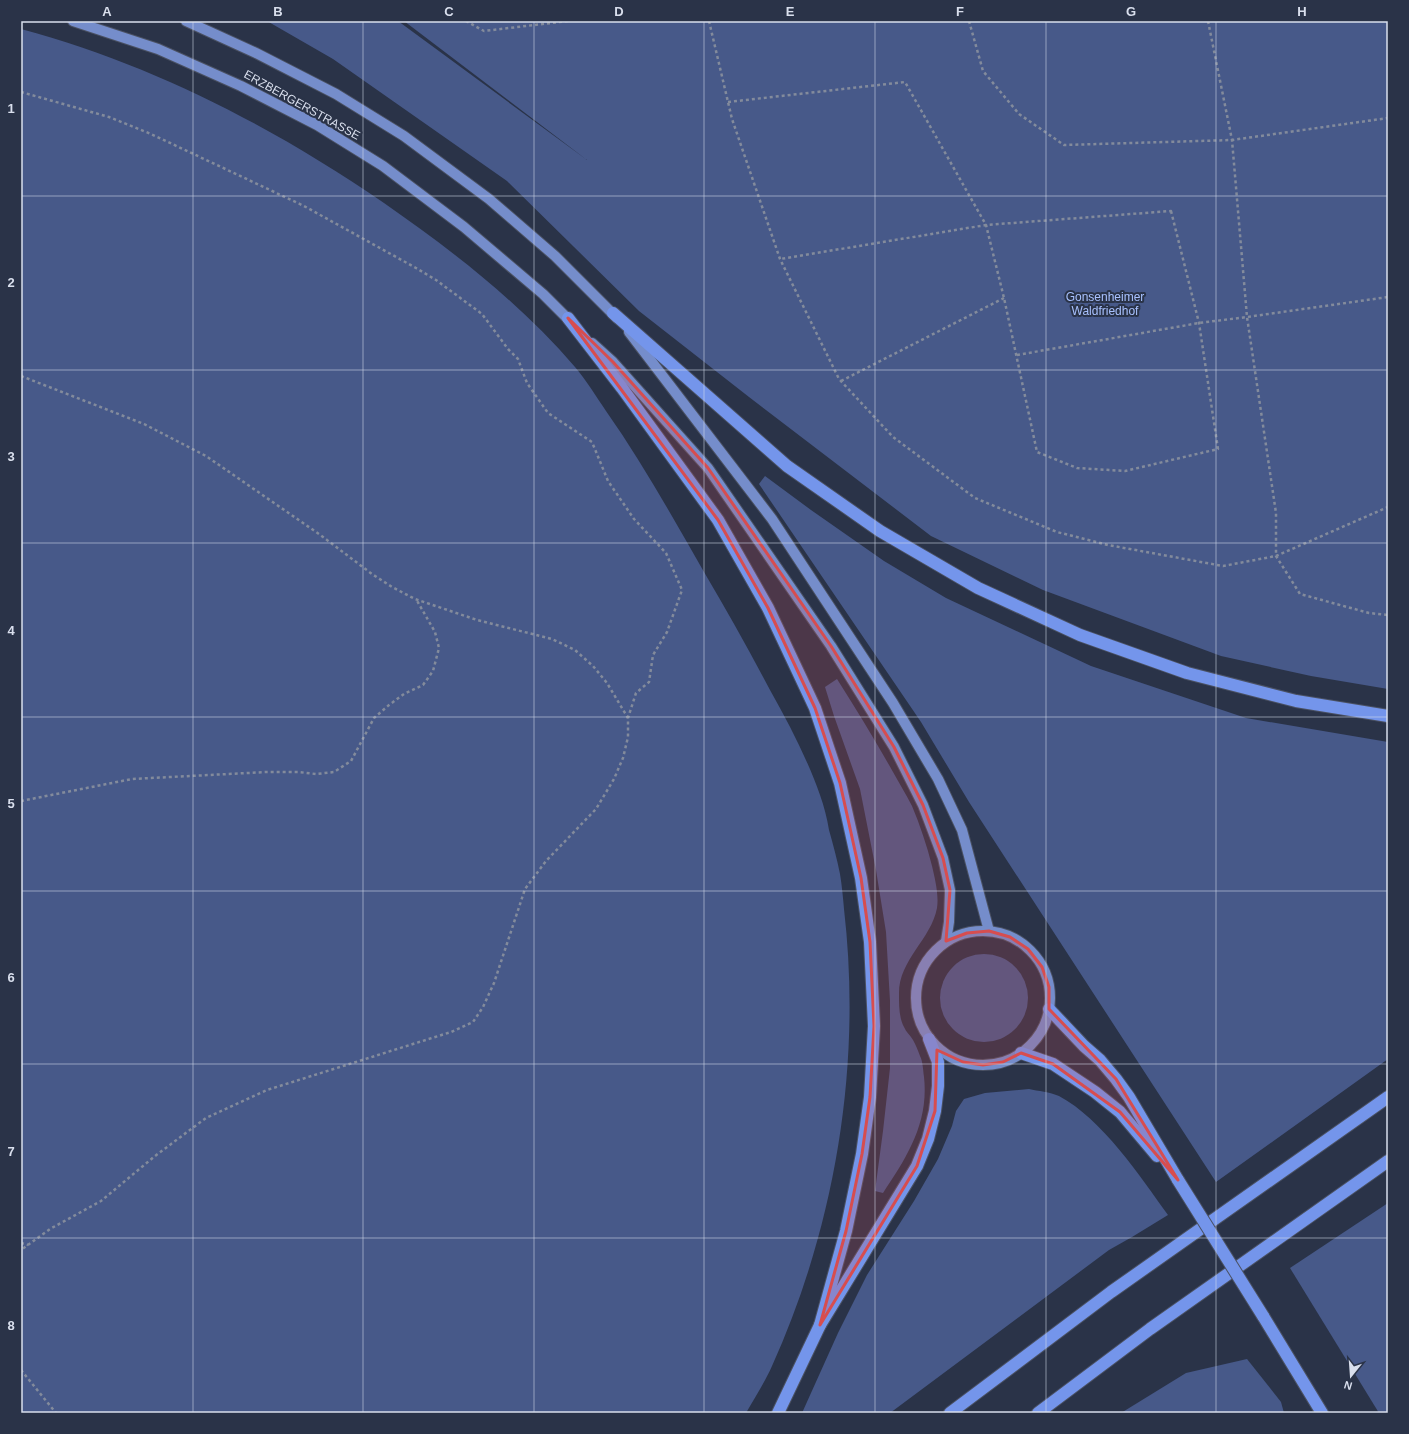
<svg xmlns="http://www.w3.org/2000/svg" width="1409" height="1434" font-family="Arial,sans-serif">
<style>
.green{fill:#475989}
.lines{fill:none;stroke-linecap:round;stroke-linejoin:round}
.primary-casing{stroke:#4a5163;stroke-width:12}
.motorway-casing{stroke:#4a5163;stroke-width:14}
.path{stroke:#838b9c;stroke-width:2.5;stroke-dasharray:3 3;stroke-linecap:butt}
.primary{stroke:#758dcb;stroke-width:10}
.motorway{stroke:#7495eb;stroke-width:12}
.motorway-bridge-casing{stroke:#4a5163;stroke-width:14;stroke-linecap:butt}
.motorway-bridge{stroke:#7495eb;stroke-width:12}
.marked{fill:#d74d4f;fill-opacity:0.2;stroke:#d74d4f;stroke-width:3;stroke-linejoin:round}
.grid{fill:none;stroke:#d9dfed;stroke-width:1;stroke-opacity:0.55}
.labels{text-anchor:middle;dominant-baseline:central;stroke-width:4;stroke-linejoin:round;paint-order:stroke}
.street-label{font-size:12px;fill:#d9dfed;stroke:#2a3348}
.park-label{font-size:12px;fill:#a8c1fe;stroke:#2a3348}
.neatline{fill:none;stroke:#d9dfed;stroke-width:1.5}
.grid-label{font-size:13px;text-anchor:middle;font-weight:bold;fill:#d9dfed}
</style>
<rect width="100%" height="100%" fill="#2a3348"/>
<!-- green -->
<g class="green">
<polygon points="267,21 398,21 587,160 404,21 1388,21 1388,689 1311,676 1221,656 1043,590 931,536 749,397 639,311 507,181 333,59"/>
<path d="M21,29c131,35 252,98 363,174 69,48 136,100 191,164 11,13 21,29 31,44 36,51 67,107 98,161 23,39 45,78 66,118 19,34 37,68 50,105 4,11 7,23 9,35 4,14 8,29 11,44 2,12 3,24 4,35 18,155 -8,315 -72,457 -7,16 -17,31 -26,47h-725z"/>
<polygon points="765,476 811,510 884,561 946,598 1091,666 1246,718 1388,742 1388,1059 1216,1182 969,802 921,722 759,484"/>
<path d="M837,679c19,30 38,61 56,93 6,11 13,22 19,34 8,19 15,40 20,60 3,13 7,29 5,42 -6,32 -39,52 -38,87 0,10 0,23 5,32 2,5 6,8 9,13 3,5 5,11 7,16 3,6 3,14 4,21 5,46 -17,80 -41,116l-8,-2 8,-60 7,-63v-67l-4,-69 -10,-62 -16,-81 -26,-73 -9,-29z"/>
<circle cx="984" cy="998" r="44"/>
<path d="M1029,1089c9,2 21,3 30,7 43,23 81,80 109,119l-36,22 -23,13 -219,163h-88l36,-80 29,-58 47,-74 24,-42 14,-33 4,-15 8,-12 21,-6z"/>
<polygon points="1388,1203 1388,1413 1379,1413 1290,1268"/>
<polygon points="1247,1359 1281,1402 1284,1413 1121,1413 1186,1373"/>
</g>
<g class="lines">
<defs>
<g id="primary">
<polyline points="73,21 158,49 241,86 317,125 383,166 464,227 543,294 572,323"/>
<polyline points="186,21 256,53 336,94 404,136 489,199 555,256 617,318"/>
<polyline points="629,332 772,519 893,703 938,779 962,830 989,931"/>
<polyline points="592,343 613,362 708,468 831,646 894,747 923,805 943,858 950,890 949,922 946,941"/>
<circle cx="983" cy="998" r="67"/>
</g>
<g id="motorway">
<polyline points="613,313 787,466 880,531 978,588 1080,635 1187,673 1296,701 1388,716"/>
<polyline points="568,318 622,388 718,520 768,608 815,708 840,783 861,878 870,942 874,1026 870,1097 862,1154 846,1231 820,1325"/>
<polyline points="1049,1009 1084,1046 1100,1060 1116,1079 1129,1097 1178,1180"/>
<polyline points="1021,1053 1053,1064 1095,1092 1120,1112 1157,1156"/>
<polyline points="1263,1316 1322,1413"/>
<polyline points="778,1413 820,1325 917,1166 928,1139 935,1111 938,1086 938,1062 929,1039"/>
<polyline points="950,1413 1111,1292 1388,1097"/>
<polyline points="1038,1413 1150,1329 1388,1161"/>
</g>
</defs>
<!-- primary casing -->
<use href="#primary" class="primary-casing"/>
<!-- motorway casing -->
<use href="#motorway" class="motorway-casing"/>
<!-- path -->
<g class="path">
<polyline points="466,21 484,31 568,21"/>
<polyline points="709,21 732,119 780,259 839,379 893,437 975,498 1057,532 1108,545 1223,566 1276,556 1388,507"/>
<polyline points="969,21 983,71 1019,114 1064,145 1232,140 1388,118"/>
<polyline points="1208,21 1232,140 1247,317 1388,297"/>
<polyline points="21,92 109,117 151,134 304,206 416,268 436,280 482,314 508,349 518,359 527,383 548,413 592,442 608,481 634,519 666,553 682,590 667,632 653,655 649,682 636,693 628,718 628,737 623,758 614,779 596,809 546,861 525,889 494,983 483,1007 473,1022 451,1032 267,1090 206,1118 155,1156 101,1201 50,1229 21,1250"/>
<polyline points="728,102 905,82 986,225 780,259"/>
<polygon points="1171,211 1199,323 1218,449 1125,471 1077,468 1037,452 1004,298 986,225"/>
<polyline points="1017,355 1199,323 1247,317 1276,513 1276,556 1300,594 1369,613 1388,615"/>
<polyline points="21,376 144,424 206,456 319,534 372,574 392,587 415,599 477,620 552,639 575,650 593,666 607,683 628,718"/>
<polyline points="841,381 1004,298"/>
<polyline points="21,801 132,779 267,772 298,772 316,774 334,772 351,761 374,718 389,705 404,694 423,685 433,671 439,648 435,632 416,599"/>
<polyline points="21,1243 28,1245"/>
<polyline points="21,1370 56,1413"/>
</g>
<!-- primary -->
<use href="#primary" class="primary"/>
<!-- motorway -->
<use href="#motorway" class="motorway"/>
<defs>
<polyline id="motorway-bridge" points="1178,1180 1263,1316"/>
</defs>
<!-- motorway-bridge casing -->
<use href="#motorway-bridge" class="motorway-bridge-casing"/>
<!-- motorway-bridge -->
<use href="#motorway-bridge" class="motorway-bridge"/>
</g>
<!-- marked area -->
<path class="marked" d="M568,318l45,44 95,106 123,178 63,101 29,58 20,53 7,32 -4,51 21,-8 22,-2 21,6 18,12 14,18 7,20v22l67,70 62,101 -58,-68 -67,-48 -32,-11 -18,9 -20,3 -20,-3 -26,-12 -2,61 -18,55 -97,159 26,-94 16,-77 8,-57 4,-71 -4,-84 -9,-64 -21,-95 -25,-75 -47,-100 -50,-88z"/>
<!-- grid -->
<path class="grid" d="M193,21v1392M363,21v1392M534,21v1392M704,21v1392M875,21v1392M1046,21v1392M1216,21v1392M21,196h1367M21,370h1367M21,543h1367M21,717h1367M21,891h1367M21,1064h1367M21,1238h1367"/>
<g class="labels">
<!-- street labels -->
<g class="street-label">
<text transform="translate(302 105) rotate(29)">ERZBERGERSTRASSE</text>
</g>
<!-- park labels -->
<g class="park-label">
<text x="1105" y="297">Gonsenheimer<tspan x="1105" dy="14">Waldfriedhof</tspan></text>
</g>
</g>
<!-- border -->
<rect width="1409" height="1434" fill="none" stroke="#2a3348" stroke-width="44"/>
<!-- north arrow -->
<g transform="translate(1351 1376) rotate(197)" stroke="#2a3348" stroke-width="3" paint-order="stroke">
<path d="M0-3L7 15L0 10L-7 15Z" fill="#d9dfed"/>
<text y="-6" font-size="11" font-weight="bold" text-anchor="middle" fill="#d9dfed">N</text>
</g>
<rect x="22" y="22" width="1365" height="1390" class="neatline"/>
<g class="grid-label">
<text x="107" y="16">A</text>
<text x="278" y="16">B</text>
<text x="449" y="16">C</text>
<text x="619" y="16">D</text>
<text x="790" y="16">E</text>
<text x="960" y="16">F</text>
<text x="1131" y="16">G</text>
<text x="1302" y="16">H</text>
<text x="11" y="113">1</text>
<text x="11" y="287">2</text>
<text x="11" y="461">3</text>
<text x="11" y="635">4</text>
<text x="11" y="808">5</text>
<text x="11" y="982">6</text>
<text x="11" y="1156">7</text>
<text x="11" y="1330">8</text>
</g>
</svg>
